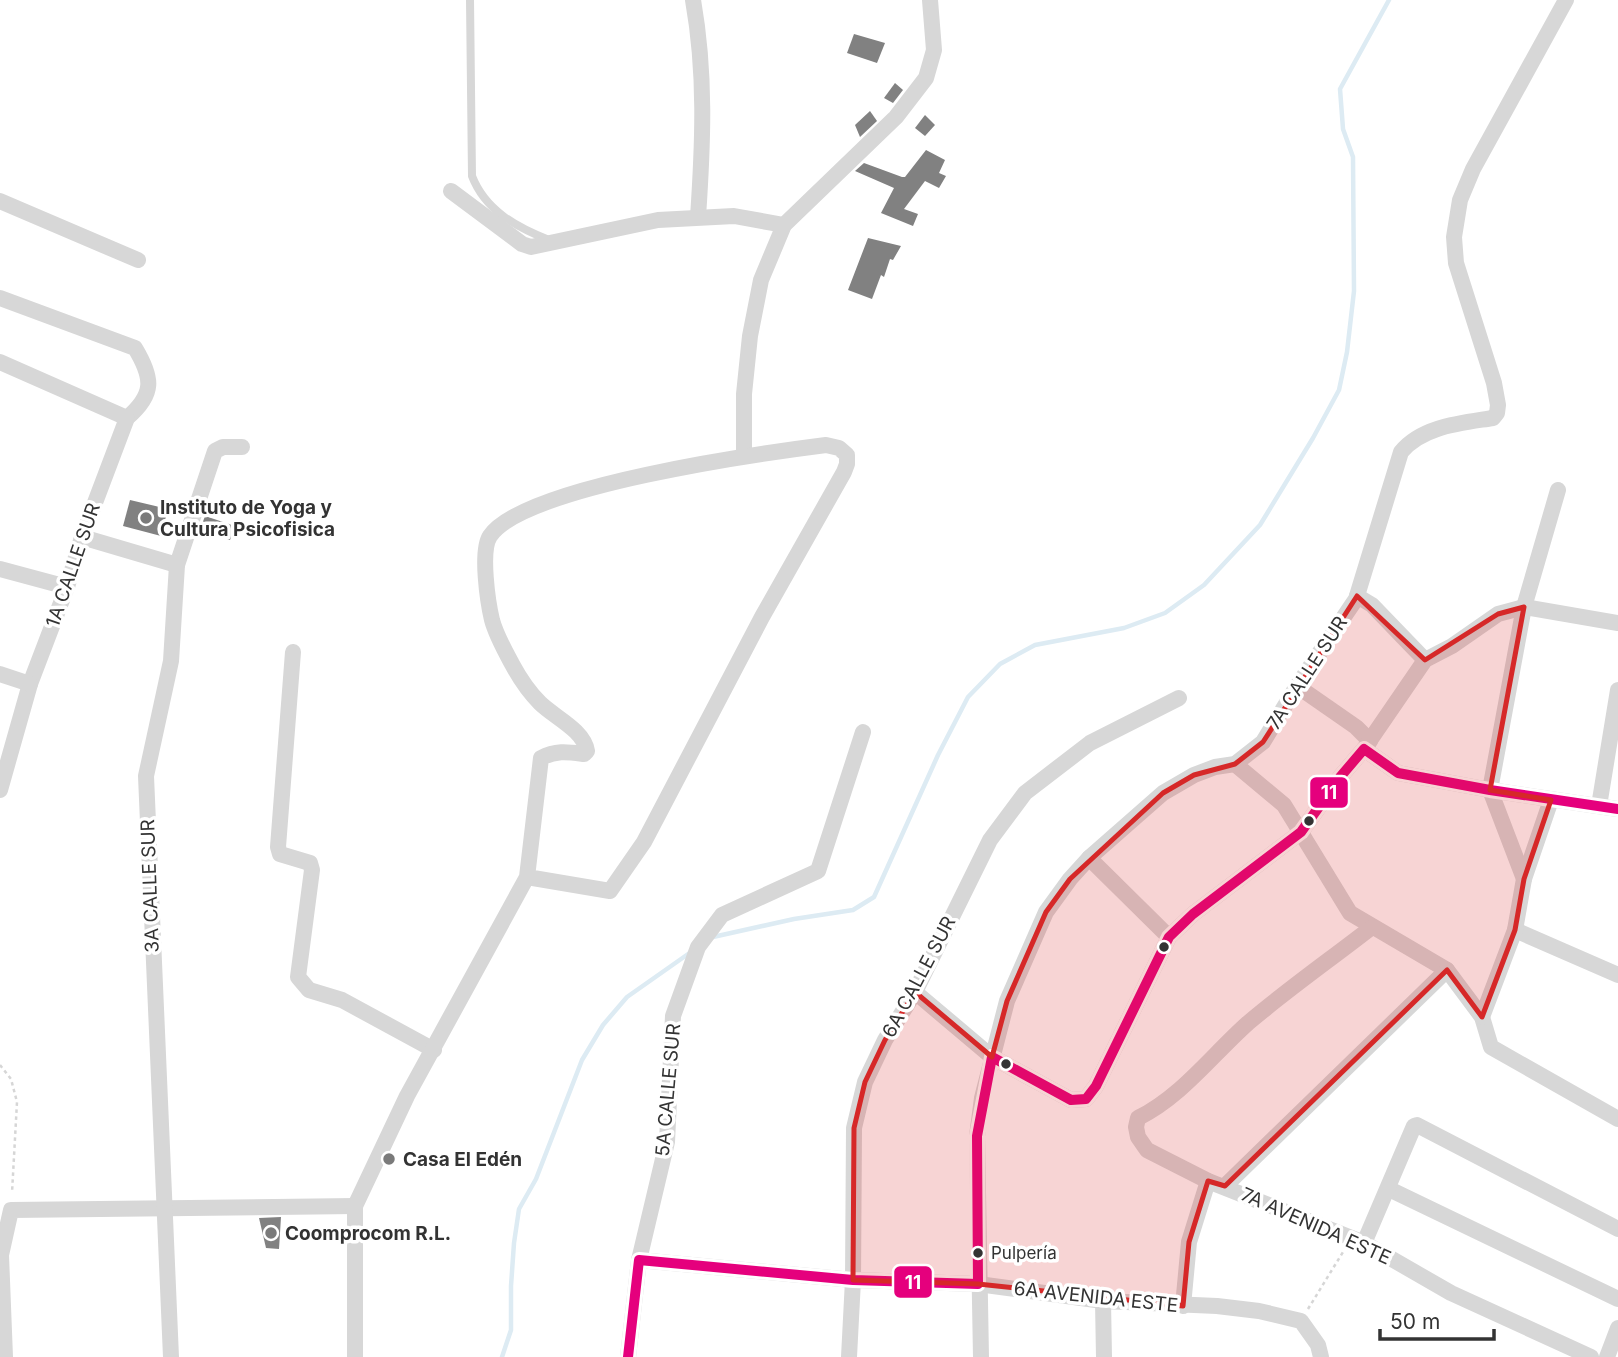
<svg xmlns="http://www.w3.org/2000/svg" width="1618" height="1357" font-family="Inter,sans-serif">
<style>
.lines{fill:none;stroke-linecap:round;stroke-linejoin:round}
.stream{stroke:#ddebf3;stroke-width:4.5}
.building{fill:#818181}
.path{stroke:#d6d6d6;stroke-width:2.5;stroke-dasharray:3.5 3.5;stroke-linecap:butt}
.service{stroke:#d7d7d7;stroke-width:8}
.minor{stroke:#d7d7d7;stroke-width:16}
.bus-1-casing{stroke:#fff;stroke-width:16}
.bus-1{stroke:#e5007d;stroke-width:10}
.marked{fill:#d62828;fill-opacity:0.2;stroke:#d62828;stroke-width:5;stroke-linejoin:round}
.poi-dot{fill:#7a7a7a;stroke:#fff;stroke-width:2.5}
.bus-dot{fill:#333;stroke:#fff;stroke-width:2.5}
.labels{text-anchor:middle;dominant-baseline:central;stroke-width:7;stroke-linejoin:round;paint-order:stroke}
.bus-label{font-size:17px;fill:#333;stroke:#fff;text-anchor:start}
.poi-label{font-size:19px;font-weight:bold;fill:#333;stroke:#fff;text-anchor:start}
.street-label{font-size:19px;fill:#333;stroke:#fff}
.line-badge{stroke:#fff;stroke-width:2.5}
.badge-label{font-size:19px;text-anchor:middle;font-weight:bold;fill:#fff}
</style>
<rect width="100%" height="100%" fill="#fff"/>
<g class="lines">
<!-- stream -->
<g class="stream">
<polyline points="713,937 794,919 853,910 874,897 938,755 968,697 1000,664 1035,645 1124,628 1165,613 1204,585 1260,525 1313,438 1339,390 1347,352 1354,291 1353,157 1343,129 1340,89 1389,0"/>
<polyline points="502,1357 511,1330 511,1286 514,1243 519,1209 536,1179 582,1060 603,1025 627,997 691,952"/>
</g>
</g>
<!-- building -->
<g class="building">
<polygon points="854,34 885,43 877,63 847,53"/>
<polygon points="895,83 903,90 893,103 884,98"/>
<polygon points="870,111 877,121 860,137 855,125"/>
<polygon points="925,115 935,125 925,136 915,128"/>
<polygon points="926,150 945,160 939,173 946,176 939,188 925,181 904,209 918,214 913,226 881,213 894,188 855,171 864,163 902,177 905,177"/>
<polygon points="868,238 901,246 893,260 890,259 884,277 881,275 872,299 848,290"/>
<polygon points="130,500 168,509 161,536 123,526"/>
<polygon points="205,516 235,526 230,540 200,530"/>
<polygon points="281,1217 279,1249 266,1248 259,1218"/>
</g>
<g class="lines">
<!-- path -->
<g class="path">
<polyline points="0,1065 11,1079 17,1102 12,1193"/>
<polyline points="1308,1309 1343,1252"/>
</g>
<!-- service -->
<path class="service" d="M470,0l2,176c13,34 44,51 77,64"/>
<!-- minor -->
<g class="minor">
<path d="M693,0c13,73 10,143 5,217"/>
<polyline points="451,191 522,244 531,247 658,220 734,216 784,225"/>
<polyline points="0,201 138,260"/>
<path d="M0,298l135,50c18,30 20,46 -8,70l-45,119 -15,50 -37,97 -30,106"/>
<polyline points="0,362 127,418"/>
<polyline points="744,456 744,394 750,336 761,280 784,225 896,117 926,78 934,50 930,0"/>
<polyline points="82,537 177,565"/>
<polyline points="0,569 67,587"/>
<polyline points="1357,596 1372,605 1425,660"/>
<polyline points="293,652 278,847 280,854 310,863 312,870 298,977 309,990 342,1000 434,1050"/>
<polyline points="0,674 30,684"/>
<polyline points="1297,686 1356,727 1370,741"/>
<polyline points="1364,749 1398,773 1490,790 1618,809"/>
<polyline points="1235,764 1284,805 1350,913 1447,970 1482,1017 1491,1047 1618,1119"/>
<polyline points="1599,806 1618,690"/>
<polyline points="1089,858 1169,937"/>
<polyline points="1524,879 1490,790 1524,607 1558,490"/>
<path d="M1372,927c-41,32 -84,62 -124,96 -36,32 -66,73 -110,95l-2,9 2,10 9,13 61,31 156,62 87,50 140,64"/>
<polyline points="1515,930 1618,975"/>
<polyline points="915,992 992,1057 1071,1100 1086,1099 1096,1086 1169,937 1193,914 1301,832 1341,776 1364,749 1425,660 1452,646 1498,614 1524,607 1618,623"/>
<polyline points="1482,1017 1515,930 1524,879 1551,800"/>
<polyline points="1225,1186 1447,970"/>
<polyline points="1389,1189 1618,1299"/>
<polyline points="1364,1243 1414,1126 1417,1125 1618,1229"/>
<polyline points="639,1260 853,1280 978,1284 1103,1301 1217,1306 1259,1311 1301,1321 1318,1345 1321,1357"/>
<polyline points="1103,1301 1104,1357"/>
<polyline points="1183,1306 1189,1242 1208,1181"/>
<polyline points="5,1357 1,1255 11,1210 355,1206"/>
<polyline points="171,1357 146,776 171,661 177,565 215,451 223,447 242,447"/>
<path d="M355,1357v-151l52,-110 120,-219 14,-119c15,-8 27,-6 43,-4l3,-3c-3,-21 -33,-34 -47,-48 -10,-10 -21,-26 -28,-39 -7,-13 -16,-29 -20,-44 -4,-17 -12,-69 -2,-84 33,-50 273,-83 336,-91l13,3 8,7v9l-3,8 -82,145 -118,225 -34,49 -83,-14"/>
<polyline points="628,1357 639,1260 667,1142 673,1016 698,947 722,915 818,871 863,732"/>
<polyline points="849,1357 853,1280 854,1128 865,1082 885,1040 915,992 990,840 1025,793 1090,743 1179,698"/>
<path d="M981,1357l-4,-221 5,-38 25,-97 39,-89 24,-33 19,-21 74,-65 31,-18 21,-8 20,-3 28,-22 34,-56 59,-87 45,-147c21,-26 61,-29 92,-34l4,-5 1,-8 -4,-22 -38,-120 -2,-26 6,-37 13,-31 93,-169"/>
<polyline points="1607,1357 1618,1328"/>
</g>
<defs>
<polyline id="bus-1" points="628,1357 639,1260 853,1280 978,1284 977,1136 992,1057 1071,1100 1086,1099 1096,1086 1169,937 1193,914 1301,832 1341,776 1364,749 1398,773 1490,790 1618,809"/>
</defs>
<!-- bus-1 casing -->
<use href="#bus-1" class="bus-1-casing"/>
<!-- bus-1 -->
<use href="#bus-1" class="bus-1"/>
</g>
<!-- marked area -->
<path class="marked" d="M1357,596l68,64 73,-46 26,-7 -34,183 61,10 -27,79 -9,51 -33,87 -35,-47 -222,216 -17,-5 -19,61 -6,64 -205,-22 -125,-4 1,-152 11,-46 20,-42 30,-48 77,65 15,-56 39,-89 24,-33 93,-86 31,-18 41,-11 28,-22z"/>
<!-- markers -->
<g class="poi-dot">
<circle cx="146" cy="518" r="7"/>
<circle cx="389" cy="1159" r="7"/>
<circle cx="271" cy="1233" r="7"/>
</g>
<g class="bus-dot">
<circle cx="1309" cy="821" r="6"/>
<circle cx="1164" cy="947" r="6"/>
<circle cx="1006" cy="1064" r="6"/>
<circle cx="978" cy="1253" r="6"/>
</g>
<g class="labels">
<!-- bus labels -->
<g class="bus-label">
<text x="991" y="1253">Pulpería</text>
</g>
<!-- poi labels -->
<g class="poi-label">
<text x="160" y="507">Instituto de Yoga y<tspan x="160" dy="22">Cultura Psicofisica</tspan></text>
<text x="403" y="1159">Casa El Edén</text>
<text x="285" y="1233">Coomprocom R.L.</text>
</g>
<!-- street labels -->
<g class="street-label">
<text transform="translate(73 565) rotate(-71)">1A CALLE SUR</text>
<text transform="translate(1307 673) rotate(-57)">7A CALLE SUR</text>
<text transform="translate(150 886) rotate(-92)">3A CALLE SUR</text>
<text transform="translate(919 977) rotate(-62)">6A CALLE SUR</text>
<text transform="translate(668 1090) rotate(-85)">5A CALLE SUR</text>
<text transform="translate(1316 1226) rotate(24)">7A AVENIDA ESTE</text>
<text transform="translate(1096 1297) rotate(6)">6A AVENIDA ESTE</text>
</g>
</g>
<g class="line-badge">
<rect x="1309" y="776" width="40" height="33" rx="7" fill="#e5007d"/>
<rect x="893" y="1265" width="40" height="34" rx="7" fill="#e5007d"/>
</g>
<g class="badge-label">
<text x="1329" y="799">11</text>
<text x="913" y="1289">11</text>
</g>
<!-- scale -->
<path d="M1380 1329v10h114v-10" fill="none" stroke="#333333" stroke-width="3.5"/>
<text x="1390" y="1329" font-size="21" fill="#333333" stroke="#ffffff" stroke-width="5" paint-order="stroke">50 m</text>
</svg>
